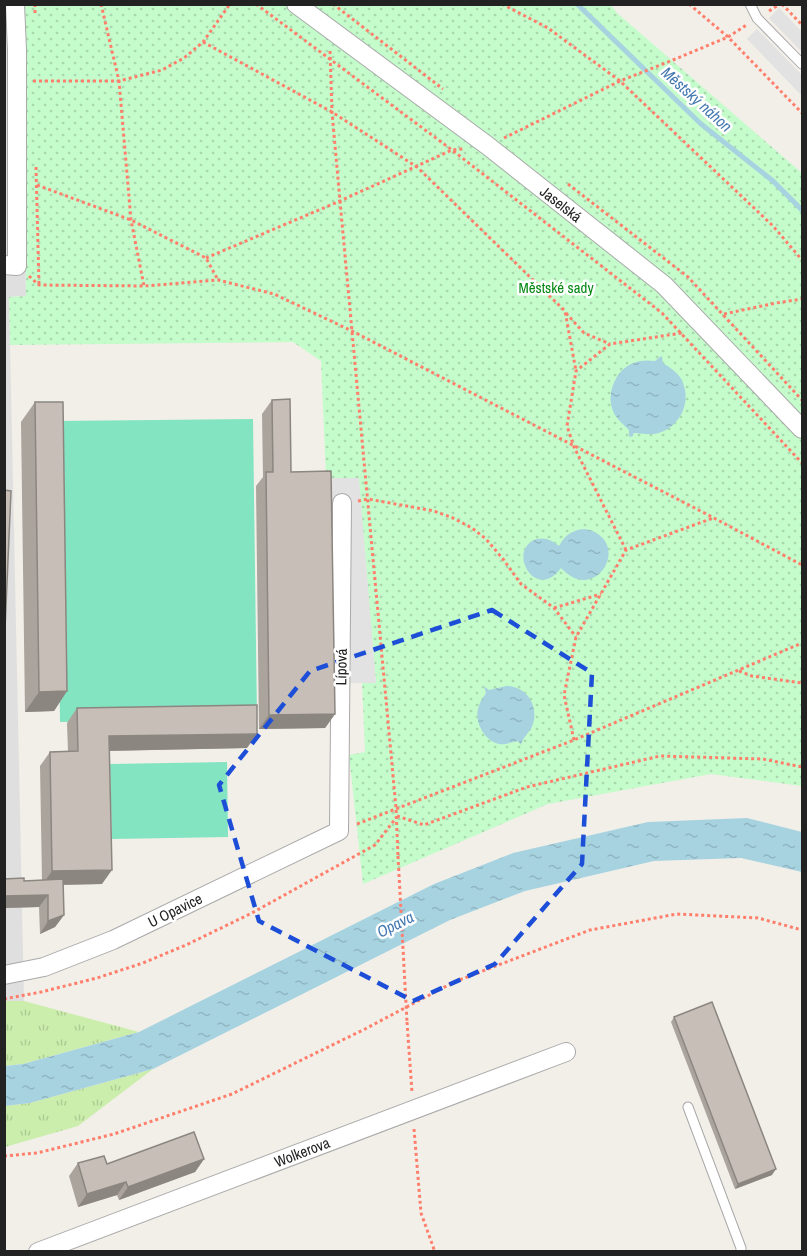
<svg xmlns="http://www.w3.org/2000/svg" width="807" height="1256" font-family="'Archivo Narrow',sans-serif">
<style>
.residential{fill:#e0dfdf}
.grass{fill:url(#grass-tufts)}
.park{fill:url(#park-dots)}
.pitch{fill:#83e4c1}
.parking{fill:#e2e2e2}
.water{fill:url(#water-ripples)}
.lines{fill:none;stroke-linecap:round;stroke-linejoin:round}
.stream{stroke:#a7d3e1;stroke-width:5}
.lane-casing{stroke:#a9a9a9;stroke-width:11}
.street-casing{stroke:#a9a9a9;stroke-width:20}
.path{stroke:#ff7f6c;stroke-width:3;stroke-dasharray:3 3;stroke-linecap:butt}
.lane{stroke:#fff;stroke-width:9}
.street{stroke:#fff;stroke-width:18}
.path-bridge{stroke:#ff7f6c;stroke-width:3;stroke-dasharray:3 3;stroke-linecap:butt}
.wall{fill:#aba49d}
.shaded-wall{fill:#8b8680}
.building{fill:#c7bfb7;stroke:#8b8680;stroke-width:1.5}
.marked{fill:none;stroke:#1d4ed8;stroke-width:4.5;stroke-dasharray:12 8;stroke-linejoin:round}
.labels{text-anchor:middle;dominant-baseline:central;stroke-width:5;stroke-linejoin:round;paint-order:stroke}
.street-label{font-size:15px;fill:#222;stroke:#fff}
.park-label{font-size:15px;fill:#068914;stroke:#fff}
.water-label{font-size:16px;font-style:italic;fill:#4478b0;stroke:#fff}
</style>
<defs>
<pattern id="grass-tufts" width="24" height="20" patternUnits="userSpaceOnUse" patternTransform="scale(1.5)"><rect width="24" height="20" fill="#cbeeac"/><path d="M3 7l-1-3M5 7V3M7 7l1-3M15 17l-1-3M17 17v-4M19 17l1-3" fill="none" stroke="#aecc94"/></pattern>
<pattern id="park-dots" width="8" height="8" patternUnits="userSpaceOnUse" patternTransform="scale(1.5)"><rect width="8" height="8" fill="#c5fccb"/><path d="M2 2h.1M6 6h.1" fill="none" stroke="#a9d8ae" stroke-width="1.8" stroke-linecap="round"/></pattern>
<pattern id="water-ripples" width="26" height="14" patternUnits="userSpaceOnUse" patternTransform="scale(1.5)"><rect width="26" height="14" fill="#a7d3e1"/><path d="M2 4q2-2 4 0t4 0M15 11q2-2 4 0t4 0" fill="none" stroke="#8fb5c1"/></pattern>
</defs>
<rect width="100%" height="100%" fill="#f2efe8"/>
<!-- residential -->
<polygon class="residential" points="4,5 23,5 26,296 9,297 24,1001 4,1001"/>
<!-- grass -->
<g class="grass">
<polygon points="4,1001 24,1001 139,1032 23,1064 5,1066"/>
<polygon points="153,1069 78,1126 5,1147 5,1106 30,1103"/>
</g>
<!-- park -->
<polygon class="park" points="23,5 611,5 617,13 802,173 802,786 711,774 548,804 363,884 349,755 365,752 362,683 376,683 358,478 326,478 321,361 293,342 10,345 9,297 26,296"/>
<!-- pitch -->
<g class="pitch">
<polygon points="253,419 257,719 60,722 56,421"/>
<polygon points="227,762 228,837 112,839 110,764"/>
</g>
<!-- parking -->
<g class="parking">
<polygon points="779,8 802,32 802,52 769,18"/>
<polygon points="757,29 802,75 802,96 747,39"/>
<polygon points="326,478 359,478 376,683 332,683"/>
</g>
<!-- water -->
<g class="water">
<path d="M661,356l1,1 1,6c8,5 17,11 20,20 9,22 -6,48 -29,51 -6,1 -13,-1 -19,-1l-2,1v2l-3,1 -1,-1v-6c-6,-6 -15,-13 -17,-22 -5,-16 4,-37 19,-44 8,-4 16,-4 24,-3z"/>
<path d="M585,529c49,10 12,78 -24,39 -25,35 -56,-19 -24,-29 9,-2 16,2 22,7 6,-11 13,-16 26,-17z"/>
<path d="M506,686c20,0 33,19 27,38 -2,8 -10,12 -12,21l-3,-4c-6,1 -13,4 -19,3 -15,-3 -26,-24 -20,-38 1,-5 5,-9 7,-13l-2,-6h1l4,3z"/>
<polygon points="747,818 802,832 802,872 741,858 654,861 525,891 450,920 153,1069 30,1103 5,1106 5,1066 23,1064 139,1032 434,884 513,853 648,822"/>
</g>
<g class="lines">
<!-- stream -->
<polyline class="stream" points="577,4 701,124 773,181 802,210"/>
<defs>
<g id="lane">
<polyline points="750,4 757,18 802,64"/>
<polyline points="688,1107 741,1248 741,1252"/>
</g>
<g id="street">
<polyline points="296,4 488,146 664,285 802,429"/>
<polyline points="4,265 17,266 17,50 15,4"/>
<polyline points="4,975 44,967 113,940 339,831 342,503"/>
<polyline points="38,1252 566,1052"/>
</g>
</defs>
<!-- lane casing -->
<use href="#lane" class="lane-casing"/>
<!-- street casing -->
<use href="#street" class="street-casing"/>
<!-- path -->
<g class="path">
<polyline points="101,4 119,81 131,220 144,286"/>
<polyline points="256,4 452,150 662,313 802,463"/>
<polyline points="333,4 443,89"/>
<polyline points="502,4 548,28 620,81 773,226 802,260"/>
<polyline points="689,4 728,37 802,113"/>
<polyline points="782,4 802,25"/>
<polyline points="769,11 780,4"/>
<polyline points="35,13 35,4"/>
<polyline points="203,42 332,112 417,167 565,311 576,371"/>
<polyline points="330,51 332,112 340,201 396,808 398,856"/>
<polyline points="33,81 119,81 162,70 184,58 203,42 230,4"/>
<polyline points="504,138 620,81 673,60 728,37 748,24"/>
<polyline points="36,167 39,285"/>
<polyline points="568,184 688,277 802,400"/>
<polyline points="37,185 131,220 206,258 218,280"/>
<polyline points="206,258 340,201 452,150 463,149"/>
<polyline points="29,276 39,285 144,286 218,280 274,294 352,331 714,518 802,565"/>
<polyline points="566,313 584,333 610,344"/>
<polyline points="724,314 776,303 802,299"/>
<polyline points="358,501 368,499 434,511 453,518 472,528 486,539 503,559 521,584 554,608 576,637"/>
<polyline points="626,550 574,447 567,426 576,371 610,344 682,333"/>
<polyline points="554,608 601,594"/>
<polyline points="739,671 752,676 802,683"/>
<polyline points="574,740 564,695 576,637 626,550 713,518"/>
<polyline points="397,816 424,825 527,787 660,756 763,759 802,767"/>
<polyline points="357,824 574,740 802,643"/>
<polyline points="4,999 41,992 97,978 143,963 186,945 250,914 375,845 396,818"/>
<polyline points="407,1022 412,1092"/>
<polyline points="414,1129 421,1213 435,1252"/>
<polyline points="4,1156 37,1153 114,1134 232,1094 365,1029 454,982 590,930 677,914 758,918 802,930"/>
</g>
<!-- lane -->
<use href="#lane" class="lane"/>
<!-- street -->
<use href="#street" class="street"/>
<!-- path-bridge -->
<polyline class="path-bridge" points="398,856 407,1022"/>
</g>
<!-- wall -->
<g class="wall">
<polygon points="272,400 291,472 335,714 325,728 259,729 256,486 263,477 262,414"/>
<polygon points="35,402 67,691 54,711 25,712 21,422"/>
<polygon points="77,708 247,748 109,751 102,884 63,885 64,915 55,927 40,934 39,907 4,908 4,879 24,881 42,880 40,766 50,752 68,752 67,723"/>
<polygon points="674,1017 772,1175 735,1189 671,1022"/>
<polygon points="204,1159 195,1172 119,1200 117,1195 78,1207 69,1176 78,1163 107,1164"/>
</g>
<!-- shaded-wall -->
<g class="shaded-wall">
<polygon points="67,691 54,711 25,712 39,692"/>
<polygon points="335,714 325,728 259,729 269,715"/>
<polygon points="257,734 247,748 99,751 109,736"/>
<polygon points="112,870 102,884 42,885 52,871"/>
<polygon points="48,895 39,907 4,908 4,896"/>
<polygon points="64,915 55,927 40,934 48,921"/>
<polygon points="204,1159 195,1172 119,1200 128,1187"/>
<polygon points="776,1169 772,1175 735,1189 738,1184"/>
<polygon points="126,1182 117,1195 78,1207 87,1194"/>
</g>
<!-- building -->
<g class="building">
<polygon points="290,399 291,472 331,471 335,714 269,715 266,472 273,472 272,400"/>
<polygon points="35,402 63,402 67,691 39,692"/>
<polygon points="4,490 11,491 4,653"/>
<polygon points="257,705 257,734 109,736 112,870 52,871 50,752 78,751 77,708"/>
<polygon points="24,878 24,881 63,879 64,915 48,921 48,895 4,896 4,879"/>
<polygon points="712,1002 776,1169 738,1184 674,1017"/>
<polygon points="194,1132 204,1159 128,1187 126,1182 87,1194 78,1163 104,1156 107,1164"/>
</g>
<!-- marked area -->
<path class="marked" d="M492,610l100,63 -10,191 -87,100 -82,37 -154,-80 -40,-136 91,-114z"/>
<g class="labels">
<!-- street labels -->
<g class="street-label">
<text transform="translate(561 204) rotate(38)">Jaselská</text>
<text transform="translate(341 667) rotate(-89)">Lípová</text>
<text transform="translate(175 910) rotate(-26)">U Opavice</text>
<text transform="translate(302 1152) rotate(-21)">Wolkerova</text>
</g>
<!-- park labels -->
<g class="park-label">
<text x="556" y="287">Městské sady</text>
</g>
<!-- water labels -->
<g class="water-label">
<text transform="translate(697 99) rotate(42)">Městský náhon</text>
<text transform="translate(395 924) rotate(-27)">Opava</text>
</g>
</g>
<!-- border -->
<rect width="807" height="1256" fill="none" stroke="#222222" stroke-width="12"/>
</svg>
